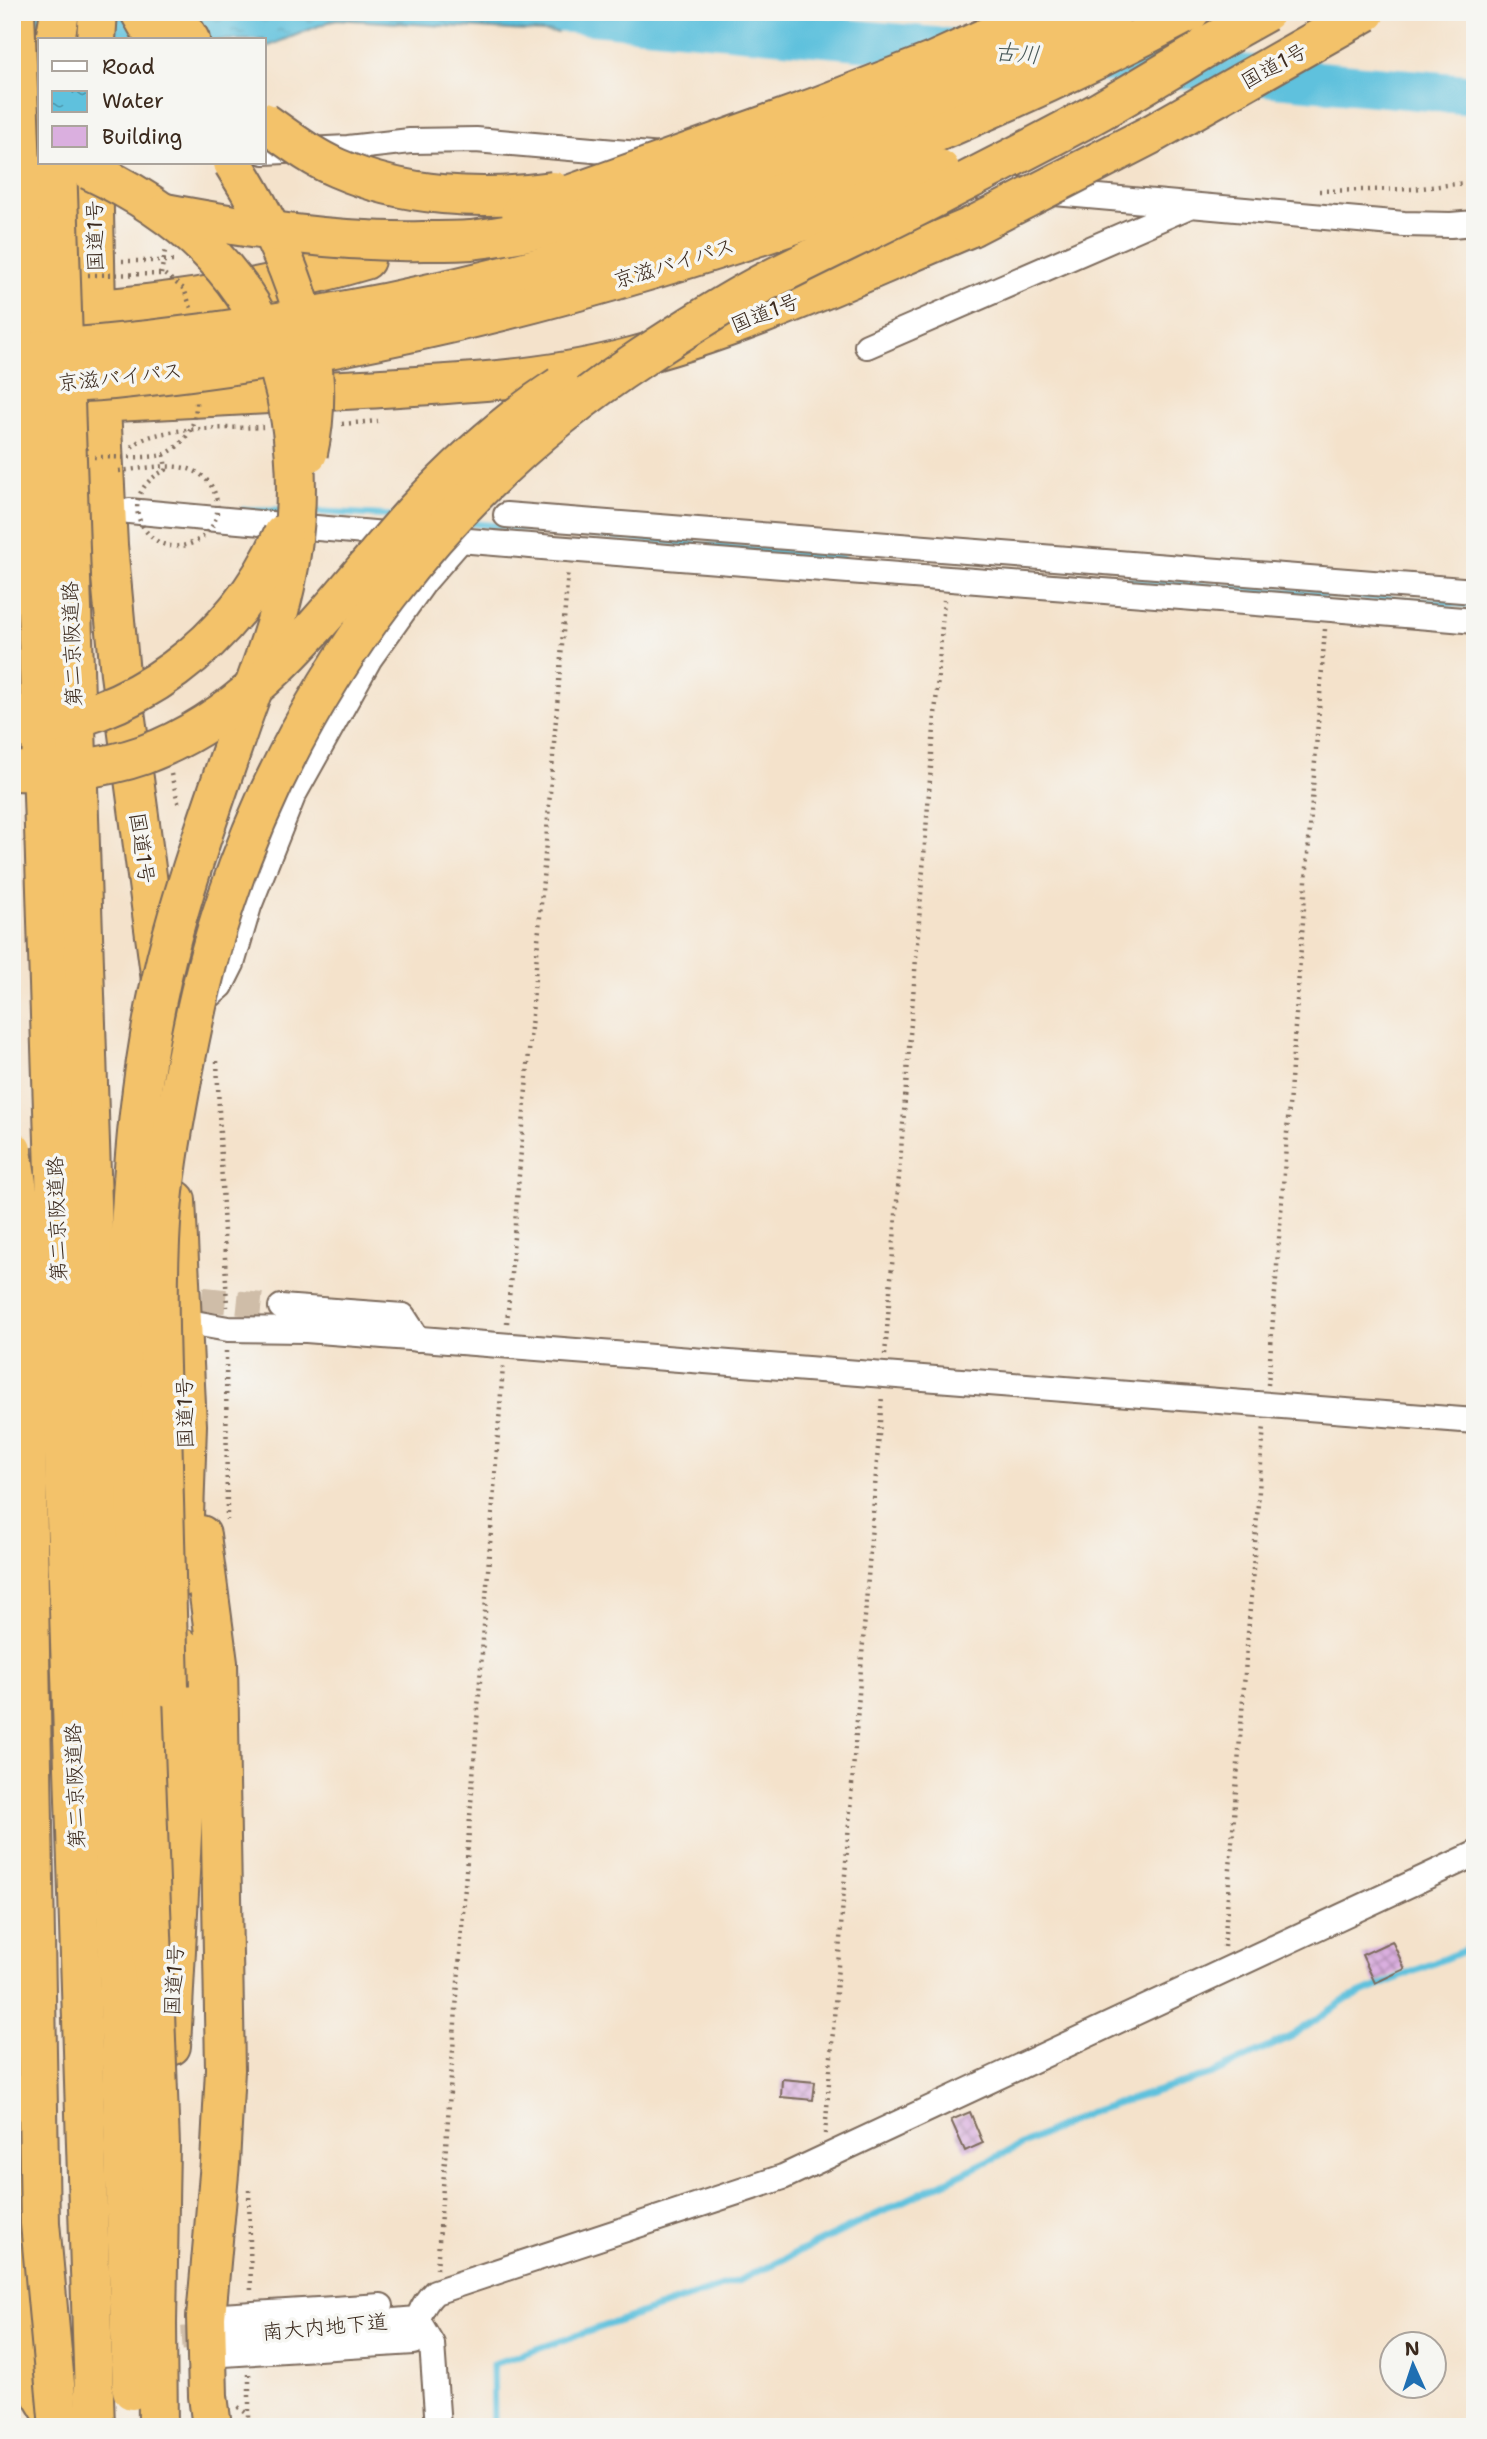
<svg xmlns="http://www.w3.org/2000/svg" width="1487" height="2439" font-family="'Shantell Sans','Klee One',sans-serif">
<style>
.water{fill:url(#water-ripples);stroke:#4d767e;stroke-width:2}
.lines{fill:none;stroke-linecap:round;stroke-linejoin:round}
.stream{stroke:#5fc1dd;stroke-width:7}
.river{stroke:#5fc1dd;stroke-width:40}
.building{fill:url(#building-cross-hatch)}
.street-tunnel{stroke:#cfbda8;stroke-width:24;stroke-dasharray:24 12;stroke-linecap:butt}
.street-casing{stroke:#7c6a5b;stroke-width:28}
.highway-casing{stroke:#7c6a5b;stroke-width:42}
.path{stroke:#7c6a5b;stroke-width:4.5;stroke-dasharray:2 5;stroke-linecap:butt}
.street{stroke:#fff;stroke-width:24}
.highway{stroke:#f3c26a;stroke-width:38}
.highway-bridge-casing{stroke:#7c6a5b;stroke-width:42;stroke-linecap:butt}
.path-bridge{stroke:#7c6a5b;stroke-width:4.5;stroke-dasharray:2 5;stroke-linecap:butt}
.highway-bridge{stroke:#f3c26a;stroke-width:38}
.labels{text-anchor:middle;dominant-baseline:central;stroke-width:7;stroke-linejoin:round;paint-order:stroke}
.street-label{font-size:21px;fill:#3b2a1e;stroke:#f6f6f2}
.water-label{font-size:23px;font-style:italic;fill:#465757;stroke:#f6f6f2}
</style>
<defs>
<pattern id="water-ripples" width="26" height="14" patternUnits="userSpaceOnUse" patternTransform="scale(1.75)"><rect width="26" height="14" fill="#5fc1dd"/><path d="M2 4q2-2 4 0t4 0M15 11q2-2 4 0t4 0" fill="none" stroke="#509db3"/></pattern>
<pattern id="building-cross-hatch" width="8" height="8" patternUnits="userSpaceOnUse" patternTransform="scale(1.75)"><rect width="8" height="8" fill="#daafdf"/><path d="M0 0l8 8M0 8l8-8" fill="none" stroke="#b28fb4"/></pattern>
</defs>
<rect width="100%" height="100%" fill="#f6f6f2"/>
<filter id="ink" filterUnits="userSpaceOnUse"><feTurbulence type="fractalNoise" baseFrequency=".0143" numOctaves="2"/><feDisplacementMap in="SourceGraphic" scale="14" xChannelSelector="R" yChannelSelector="G"/><feConvolveMatrix kernelMatrix="1 2 1 2 8 2 1 2 1" color-interpolation-filters="sRGB"/></filter>
<filter id="wash" filterUnits="userSpaceOnUse"><feTurbulence type="fractalNoise" baseFrequency=".00686" numOctaves="4" result="noise"/><feDisplacementMap in="SourceGraphic" scale="28" xChannelSelector="R" yChannelSelector="G"/><feGaussianBlur stdDeviation="1.57" result="paint"/><feColorMatrix in="noise" values="0 0 0 0 0 0 0 0 0 0 0 0 0 0 0 0 0 1.4 0 .05"/><feComposite in="paint" operator="in"/></filter>
<g filter="url(#wash)">
<rect width="100%" height="100%" fill="#f4e2cb"/>
<!-- water -->
<polygon class="water" points="12,12 556,12 558,33 336,19 264,48 264,40 136,40 12,29"/>
<g class="lines">
<!-- stream -->
<g class="stream">
<polyline points="244,510 284,510"/>
<polyline points="307,511 393,516"/>
<polyline points="467,523 842,558"/>
<polyline points="1081,577 1475,605"/>
<polyline points="494,2427 493,2364 740,2280 1090,2112 1212,2074 1292,2036 1347,1999 1475,1946"/>
</g>
<!-- river -->
<g class="river">
<polyline points="560,12 977,51"/>
<polyline points="1073,59 1475,95"/>
</g>
</g>
<g id="blocks">
<!-- building -->
<g class="building">
<polygon points="1392,1941 1405,1969 1375,1983 1362,1955"/>
<polygon points="782,2079 815,2082 813,2100 781,2097"/>
<polygon points="970,2112 983,2143 965,2151 951,2120"/>
</g>
</g>
</g>
<g filter="url(#ink)">
<use href="#blocks" fill-opacity="0" stroke="#7c6a5b" stroke-width="2"/>
<g class="lines">
<!-- street-tunnel -->
<g class="street-tunnel">
<polyline points="166,1295 281,1307"/>
<polyline points="146,2341 221,2336"/>
</g>
<defs>
<g id="street">
<polyline points="264,152 348,148 410,141 476,140 662,156"/>
<polyline points="963,185 1404,224 1451,225 1475,223"/>
<polyline points="867,346 1187,207"/>
<path d="M129,511c448,42 897,72 1346,110"/>
<polyline points="506,515 1475,591"/>
<polyline points="198,1006 221,986 232,964 249,906 293,796 370,658 425,581 459,542"/>
<polyline points="281,1307 403,1316 418,1339"/>
<polyline points="183,1321 228,1329 306,1330 1475,1421"/>
<polyline points="206,2317 381,2306"/>
<polyline points="233,2335 417,2319 432,2344 438,2427"/>
<path d="M207,2355l207,-13c3,-21 5,-35 21,-50l348,-115 692,-323"/>
</g>
<g id="highway">
<polyline points="140,12 156,40"/>
<polyline points="173,12 190,40"/>
<polyline points="55,40 60,12"/>
<polyline points="96,40 98,12"/>
<polyline points="93,163 96,309 108,545 120,674 168,1033 170,1102"/>
<polyline points="39,194 40,130"/>
<path d="M70,311c100,-7 199,-22 295,-51"/>
<path d="M77,404c95,-5 191,-10 286,-15 85,-5 174,-8 257,-29 122,-30 236,-85 351,-133"/>
<polyline points="176,1200 187,1425 182,1577"/>
<polyline points="201,1535 218,1663 225,2070 220,2163 206,2317 208,2396 212,2427"/>
<polyline points="12,1869 22,1941"/>
<polyline points="171,2046 184,1797 182,1648"/>
<polyline points="12,2177 27,2371 61,2427"/>
</g>
</defs>
<!-- street casing -->
<use href="#street" class="street-casing"/>
<!-- highway casing -->
<use href="#highway" class="highway-casing"/>
<!-- path -->
<g class="path">
<polyline points="1319,191 1412,189 1475,182"/>
<polyline points="122,261 177,261"/>
<polyline points="342,424 378,421"/>
<path d="M132,447c19,-22 101,-18 131,-20"/>
<polyline points="171,774 179,806"/>
<polyline points="217,1061 227,1307"/>
<polyline points="507,1323 568,571"/>
<polyline points="226,1351 227,1520"/>
<polyline points="885,1355 944,600"/>
<polyline points="1268,1385 1325,629"/>
<polyline points="1224,1947 1264,1425"/>
<polyline points="825,2134 882,1396"/>
<polyline points="249,2190 251,2293"/>
<polyline points="437,2269 503,1366"/>
<polyline points="249,2374 249,2414"/>
<polyline points="238,2407 249,2415 249,2427"/>
</g>
<!-- street -->
<use href="#street" class="street"/>
<!-- highway -->
<use href="#highway" class="highway"/>
<defs>
<g id="highway-bridge">
<polyline points="15,12 33,482 95,2427"/>
<polyline points="1207,45 1266,12"/>
<path d="M264,122c23,16 47,35 73,46 67,29 144,33 216,23"/>
<polyline points="57,163 132,2390"/>
<path d="M233,163c54,86 98,187 75,290"/>
<path d="M89,170c51,24 98,54 135,98 73,84 84,214 61,319 -10,45 -27,88 -42,130 -25,73 -51,145 -71,219 -32,118 -42,243 -44,364l32,845 -3,178 1,104"/>
<polyline points="521,212 816,107 932,62 1042,12"/>
<path d="M165,213c86,16 171,30 258,28 16,0 32,0 48,-1 92,-11 179,-39 266,-69 129,-45 254,-99 376,-159"/>
<polyline points="971,227 1150,135 1366,12"/>
<path d="M39,350c405,-29 793,-148 1151,-338"/>
<path d="M39,385c25,-2 49,-3 74,-5 182,-18 362,-57 538,-110 98,-29 195,-61 289,-101"/>
<path d="M12,729c119,-6 225,-89 271,-195"/>
<path d="M12,771c44,1 89,-1 131,-16 120,-44 191,-155 273,-245 44,-47 90,-89 144,-124"/>
<polyline points="12,1150 19,1197 23,1252 40,2223 59,2427"/>
<path d="M169,1687c-2,-87 -5,-173 -7,-260 -2,-62 -5,-124 -2,-185 2,-54 12,-109 22,-162 11,-60 24,-121 44,-179 74,-221 220,-415 415,-543 39,-26 79,-52 120,-74 58,-30 117,-57 175,-87 55,-29 110,-56 164,-86 44,-25 87,-52 131,-78"/>
</g>
</defs>
<!-- highway-bridge casing -->
<use href="#highway-bridge" class="highway-bridge-casing"/>
<!-- path-bridge -->
<g class="path-bridge">
<polyline points="161,274 165,251"/>
<polyline points="88,275 164,274 184,289 191,308"/>
<path d="M94,457c15,0 60,2 71,-3 22,-10 32,-31 31,-54"/>
<path d="M119,471c21,-2 49,-8 70,-2 10,3 19,10 24,20 22,46 -45,82 -71,36 -13,-23 2,-46 24,-55l-2,-15"/>
</g>
<!-- highway-bridge -->
<use href="#highway-bridge" class="highway-bridge"/>
</g>
</g>
<g class="labels">
<!-- street labels -->
<g class="street-label">
<text transform="translate(1274 66) rotate(-29)">国道1号</text>
<text transform="translate(95 236) rotate(-91)">国道1号</text>
<text transform="translate(674 263) rotate(-17)">京滋バイパス</text>
<text transform="translate(765 313) rotate(-22)">国道1号</text>
<text transform="translate(120 377) rotate(-6)">京滋バイパス</text>
<text transform="translate(72 644) rotate(-92)">第二京阪道路</text>
<text transform="translate(142 848) rotate(82)">国道1号</text>
<text transform="translate(57 1219) rotate(-92)">第二京阪道路</text>
<text transform="translate(185 1413) rotate(-91)">国道1号</text>
<text transform="translate(75 1786) rotate(-92)">第二京阪道路</text>
<text transform="translate(174 1980) rotate(-87)">国道1号</text>
<text transform="translate(325 2327) rotate(-5)">南大内地下道</text>
</g>
<!-- water labels -->
<g class="water-label">
<text transform="translate(1017 53) rotate(5)">古川</text>
</g>
</g>
<!-- margin -->
<rect width="1487" height="2439" fill="none" stroke="#f6f6f2" stroke-width="42"/>
<!-- legend -->
<rect x="38" y="38" width="228" height="126" fill="#f6f6f2" stroke="#aba49d" stroke-width="2"/>
<rect x="52" y="61" width="35" height="10" fill="#ffffff" stroke="#aba49d" stroke-width="2"/>
<text x="102" y="74" font-size="21" fill="#3b2a1e">Road</text>
<rect x="52" y="91" width="35" height="21" fill="url(#water-ripples)" stroke="#aba49d" stroke-width="2"/>
<text x="102" y="108" font-size="21" fill="#3b2a1e">Water</text>
<rect x="52" y="126" width="35" height="21" fill="#daafdf" stroke="#aba49d" stroke-width="2"/>
<text x="102" y="144" font-size="21" fill="#3b2a1e">Building</text>
<!-- north arrow -->
<g transform="translate(1413 2365) rotate(357)"><circle r="33" fill="#f6f6f2" stroke="#aba49d" stroke-width="2"/>
<path d="M0-5L12 26L0 18L-12 26Z" fill="#1f6fb2"/>
<text y="-10" font-size="19" font-weight="bold" text-anchor="middle" fill="#3b2a1e">N</text>
</g>
</svg>
